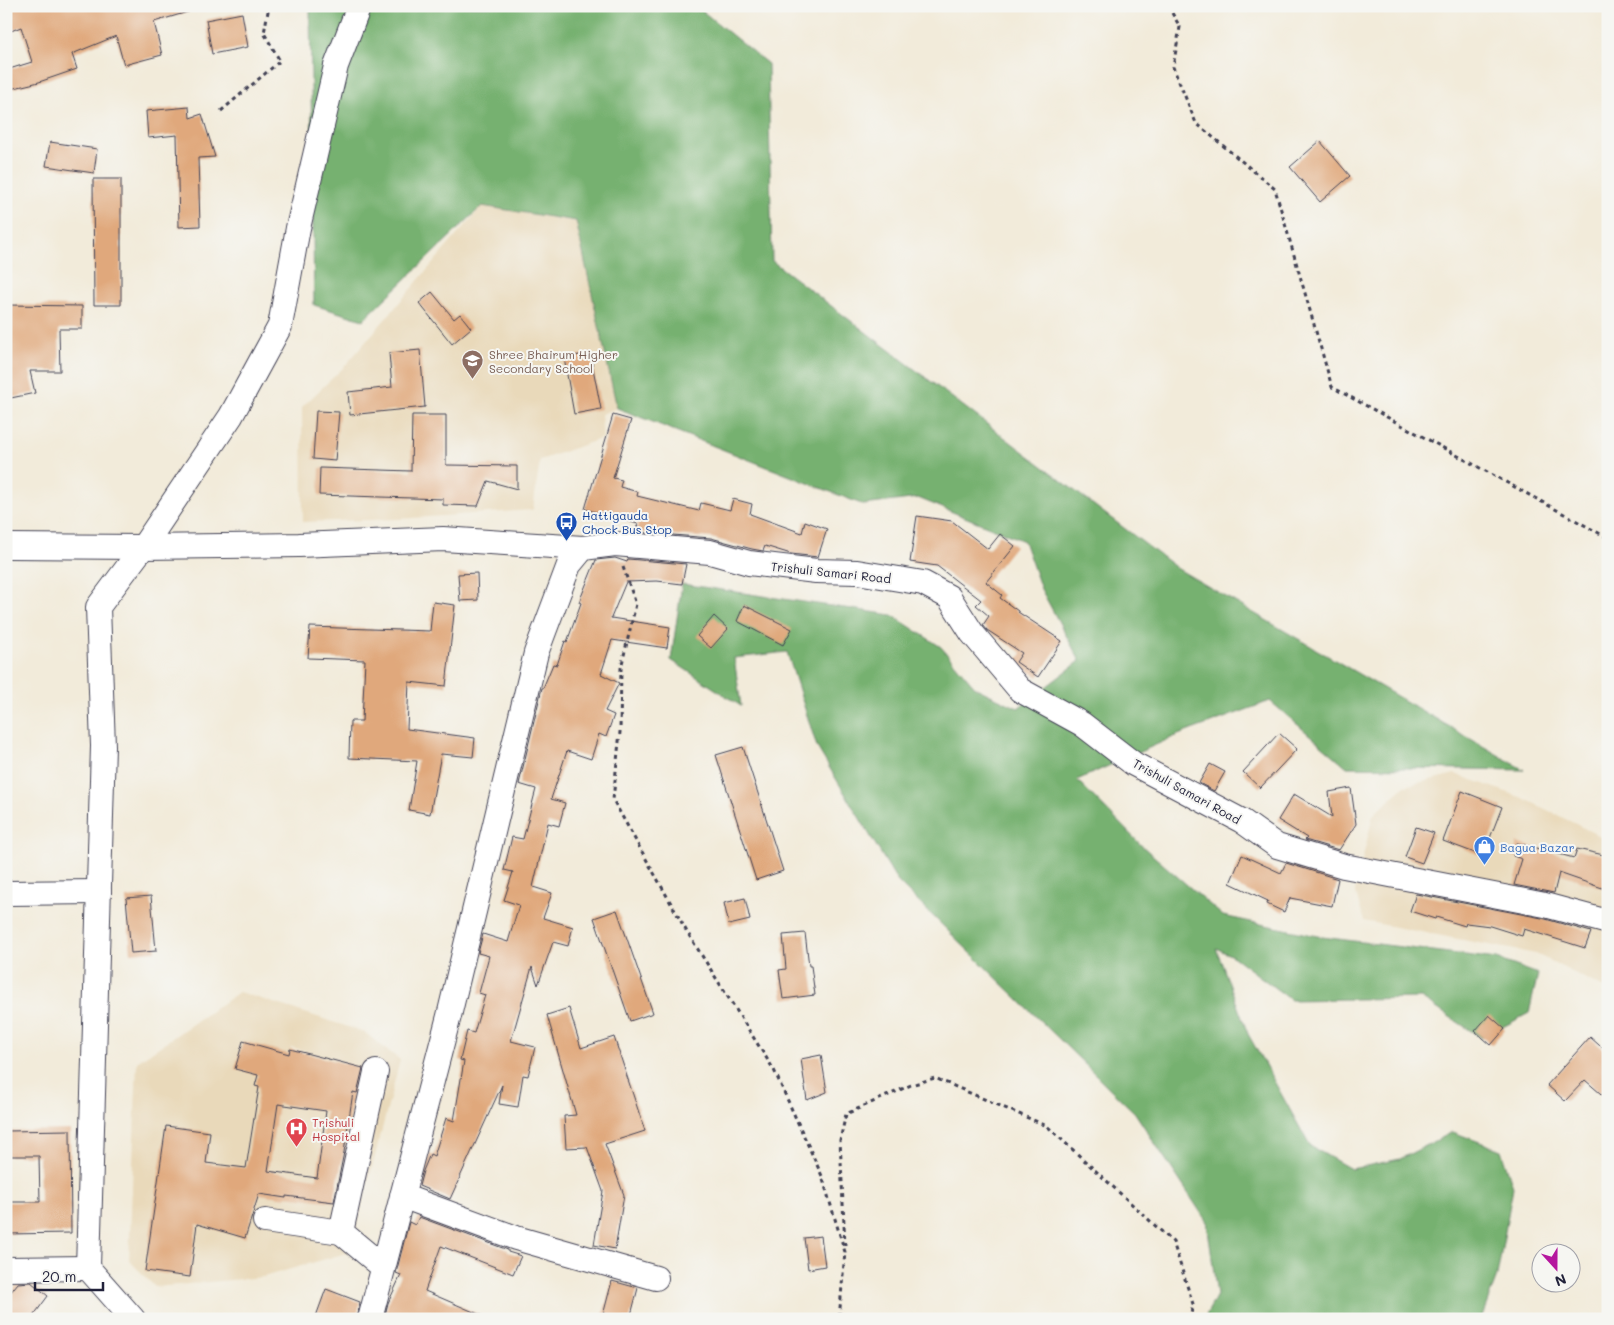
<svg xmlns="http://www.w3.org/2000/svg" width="1614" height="1325" font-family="Mali,sans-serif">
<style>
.built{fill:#e9d9ba;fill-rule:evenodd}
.forest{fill:#76b170;stroke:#4c6a56}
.building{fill:#e0a87c;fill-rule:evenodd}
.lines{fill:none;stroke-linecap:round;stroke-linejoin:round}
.minor-casing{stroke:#414053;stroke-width:26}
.path{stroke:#414053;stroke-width:3;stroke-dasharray:4 4;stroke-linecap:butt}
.minor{stroke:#fff;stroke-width:24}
.labels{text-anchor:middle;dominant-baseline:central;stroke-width:4;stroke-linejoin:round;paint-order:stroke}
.education-label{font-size:12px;fill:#785e54;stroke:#f6f6f2;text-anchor:start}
.transit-label{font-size:12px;fill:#164399;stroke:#f6f6f2;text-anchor:start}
.street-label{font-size:12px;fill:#22223b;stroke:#f6f6f2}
.shop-label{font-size:12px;fill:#366cbe;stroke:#f6f6f2;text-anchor:start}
.health-label{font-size:12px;fill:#be3a42;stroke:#f6f6f2;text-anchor:start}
</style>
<rect width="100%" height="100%" fill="#f6f6f2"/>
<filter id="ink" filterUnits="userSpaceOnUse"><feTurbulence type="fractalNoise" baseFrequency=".02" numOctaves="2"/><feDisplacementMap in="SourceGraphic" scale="10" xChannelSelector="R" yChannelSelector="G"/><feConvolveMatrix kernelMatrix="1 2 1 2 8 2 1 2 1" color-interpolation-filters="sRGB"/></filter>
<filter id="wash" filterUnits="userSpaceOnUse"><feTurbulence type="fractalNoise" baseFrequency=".0096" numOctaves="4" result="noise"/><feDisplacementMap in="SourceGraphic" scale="20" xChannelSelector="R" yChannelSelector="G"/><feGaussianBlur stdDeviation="1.12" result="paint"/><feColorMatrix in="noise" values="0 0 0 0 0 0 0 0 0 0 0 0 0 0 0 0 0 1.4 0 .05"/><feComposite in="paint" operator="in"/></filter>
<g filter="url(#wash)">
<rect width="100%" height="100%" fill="#f2ebda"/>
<!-- built -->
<g class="built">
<polygon points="482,206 576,222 617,408 601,414 603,438 540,460 533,509 531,510 398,519 303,522 302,407 345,366"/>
<polygon points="1455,774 1523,798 1608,840 1608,990 1536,954 1364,921 1355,891 1373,815 1405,786"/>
<path d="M239,992l125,40 36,28 -50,192 -87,25 -108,10 -26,-27 8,-198zM243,1041l46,13 2,-7 14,4 -10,34 -17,7 -23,-6 3,-11 -23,-6zM315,1055l49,13 -7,25 -48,-13zM353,1093l-16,109 -49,-6 29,-18 9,-67zM257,1099l21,2 -10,66 -21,-3zM166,1126l44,7 -20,143 -45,-6zM207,1163l82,11 -3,24 -82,-11zM256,1203l-12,35 -35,-11z"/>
</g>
<!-- forest -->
<polygon class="forest" points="310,6 696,6 768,64 772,261 1178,569 1524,770 1347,767 1270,701 1178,735 1077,780 1142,846 1223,916 1322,937 1497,959 1538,974 1529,1013 1482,1038 1421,998 1291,1000 1234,957 1216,948 1248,1034 1310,1146 1351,1169 1400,1159 1453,1132 1501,1150 1513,1187 1497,1276 1481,1319 1204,1319 1217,1295 1207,1222 1135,1113 898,882 817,747 787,652 734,658 741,706 671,660 682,584 892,615 941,647 976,688 1018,708 1080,661 1041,589 1024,541 918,498 864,505 617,408 576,221 482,206 363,320 314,305"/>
<g id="blocks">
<!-- building -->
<g class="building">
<polygon points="6,6 190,6 191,11 154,22 162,55 124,65 116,36 72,54 77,69 39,82 6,90 6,70 32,62 21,27 6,33"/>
<polygon points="242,13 248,47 212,54 206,20"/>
<polygon points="189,107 190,118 202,114 215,157 198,158 200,226 179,227 177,135 148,138 146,111"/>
<polygon points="1320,141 1350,176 1320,202 1290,167"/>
<polygon points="50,142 97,149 94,173 46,166"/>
<polygon points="93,179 121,179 121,305 94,305"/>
<polygon points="432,292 454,319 460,314 471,328 452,344 419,303"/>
<polygon points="6,305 82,306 82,329 59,329 60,371 30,371 35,393 6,399"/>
<polygon points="420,350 425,407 350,415 348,392 392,387 389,353"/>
<polygon points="590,353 601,409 574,414 564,358"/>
<polygon points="316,411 339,412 335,461 313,459"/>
<polygon points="412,415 446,415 446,465 517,466 517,489 488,481 478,506 443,505 443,499 319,495 320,468 411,471"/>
<polygon points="613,415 631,420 613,478 622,480 620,487 638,492 637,496 699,511 701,503 730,510 733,499 752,504 750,514 802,533 805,521 827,529 818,557 791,554 765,546 763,551 752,549 711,538 635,532 638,524 585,509"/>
<polygon points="917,516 952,521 988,549 1000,534 1015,546 986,582 1002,595 1000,598 1018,611 1018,612 1062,641 1038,677 1016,662 1022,653 987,630 983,625 989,616 976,605 981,600 937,566 910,562"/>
<polygon points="615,558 627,562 628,559 686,564 682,584 657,581 626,582 611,618 670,627 667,648 612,640 601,674 619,683 605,711 614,715 606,737 599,734 591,759 567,751 551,799 565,803 559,826 548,823 533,887 552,893 543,918 573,927 568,946 553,942 538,985 532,967 511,1041 535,1047 528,1076 523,1075 518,1107 499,1104 502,1085 450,1199 419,1186 423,1171 430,1154 434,1156 446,1118 454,1121 464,1061 460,1060 467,1031 474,1033 485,995 479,993 489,956 478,953 483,934 508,942 519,905 504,900 513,872 504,870 512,837 523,839 536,789 519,784 542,688 543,688 553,664 557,665 565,641 567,642 581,603 579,602 596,560"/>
<polygon points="477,573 478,600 460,601 458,574"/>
<polygon points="433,602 455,605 446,686 409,682 407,729 475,738 473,757 441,754 430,814 409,810 417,761 349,758 350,721 362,721 365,660 308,658 310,627 430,631"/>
<polygon points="744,605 792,629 783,645 737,621"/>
<polygon points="714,616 728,629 711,648 697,636"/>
<polygon points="1279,733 1297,749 1260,788 1243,772"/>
<polygon points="743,747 783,871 756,880 716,755"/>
<polygon points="1210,764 1225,772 1214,791 1199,783"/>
<polygon points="1351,788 1356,824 1339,850 1305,840 1307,838 1278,820 1294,794 1332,817 1329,792"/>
<polygon points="1462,791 1502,807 1483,856 1443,841"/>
<polygon points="1416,827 1434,833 1422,863 1405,857"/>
<polygon points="1517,843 1574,858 1577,849 1608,856 1608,890 1559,873 1554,893 1514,885 1522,859 1513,856"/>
<polygon points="1242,855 1281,873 1286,863 1338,879 1332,906 1290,898 1284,912 1267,904 1268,901 1230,883"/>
<polygon points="1416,894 1542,918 1591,932 1585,948 1524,929 1522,936 1490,926 1466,923 1465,926 1436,917 1435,919 1410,911"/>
<polygon points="151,896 156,951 131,953 126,898"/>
<polygon points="745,898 750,920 729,925 724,903"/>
<polygon points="617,910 653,1013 630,1021 594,918"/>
<polygon points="805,933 809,966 811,966 815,995 783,999 779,970 786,969 783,935"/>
<polygon points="569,1008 581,1048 614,1037 645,1131 605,1144 624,1195 615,1249 594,1245 603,1191 587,1147 566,1148 564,1116 576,1115 547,1015"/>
<polygon points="1489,1015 1505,1029 1491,1045 1475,1031"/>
<polygon points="1590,1037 1608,1053 1608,1100 1585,1080 1565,1101 1547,1085"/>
<path d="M243,1041l46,13 1,-5 73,19 -6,25 -4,-1 -9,60 -10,50 -48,-6v2l-27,-4 -14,44 -48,-14 -7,53 -45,-6 21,-145 44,6 -4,31 40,5 13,-81 -4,-1 3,-11 -23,-6zM278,1104l48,7 -9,67 -49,-7z"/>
<polygon points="821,1055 827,1092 807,1100 801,1059"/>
<polygon points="70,1130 71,1233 6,1234 6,1202 40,1202 39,1156 6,1156 6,1131"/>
<polygon points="419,1217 508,1250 508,1252 521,1256 513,1274 441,1246 425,1291 490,1319 384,1319 388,1303 401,1275 396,1273 409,1222 415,1225"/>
<polygon points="821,1236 825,1266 808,1269 804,1238"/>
<polygon points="612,1281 638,1288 630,1319 602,1319"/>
<polygon points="31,1282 48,1296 31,1319 6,1319 6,1298 18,1283"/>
<polygon points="326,1289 360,1302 357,1319 315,1319"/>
</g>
</g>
</g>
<g filter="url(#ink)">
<use href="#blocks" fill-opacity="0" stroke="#414053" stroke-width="1"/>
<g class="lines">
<defs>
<g id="minor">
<polyline points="6,546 143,547 299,545 443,539 583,548 615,544 710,552 749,563 816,571 857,572 923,583 949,597 972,633 1020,690 1082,724 1134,764 1242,821 1277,846 1344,866 1545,905 1608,922"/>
<polyline points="6,893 99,892"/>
<polyline points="376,1072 341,1232 383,1267"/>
<polyline points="402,1196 516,1238 656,1278"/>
<polyline points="265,1221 341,1232"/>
<polyline points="6,1269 88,1268"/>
<polyline points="133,1319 88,1268 103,746 98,607 143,547 231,416 280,326 298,228 336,66 359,6"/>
<polyline points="370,1319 449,1016 536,653 569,565 583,548"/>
</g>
</defs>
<!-- minor casing -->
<use href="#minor" class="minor-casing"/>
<!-- path -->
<g class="path">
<polyline points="1168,6 1180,27 1173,67 1196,123 1275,189 1332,387 1608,538"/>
<polyline points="221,111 280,61 264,33 269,6"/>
<polyline points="623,567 636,604 621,668 620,732 613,800 687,932 774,1070 822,1176 845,1252 839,1319"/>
<polyline points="845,1246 840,1140 846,1114 911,1085 935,1078 1047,1126 1173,1242 1193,1304 1190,1319"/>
</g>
<!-- minor -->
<use href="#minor" class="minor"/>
</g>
</g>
<!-- icons -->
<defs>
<symbol id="school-pin" viewBox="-11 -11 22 30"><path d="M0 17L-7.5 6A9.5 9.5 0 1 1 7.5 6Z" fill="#8d6e63" stroke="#f6f6f2"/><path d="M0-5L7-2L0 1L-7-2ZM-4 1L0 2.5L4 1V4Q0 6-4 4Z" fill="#fff"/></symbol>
<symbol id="bus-pin" viewBox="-11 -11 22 30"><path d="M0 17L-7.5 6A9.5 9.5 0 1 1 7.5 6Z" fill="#1a4fb4" stroke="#f6f6f2"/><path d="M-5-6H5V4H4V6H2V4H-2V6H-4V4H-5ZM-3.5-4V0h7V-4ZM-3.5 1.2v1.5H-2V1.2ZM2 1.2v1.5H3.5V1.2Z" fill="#fff"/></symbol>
<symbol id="shop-pin" viewBox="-11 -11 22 30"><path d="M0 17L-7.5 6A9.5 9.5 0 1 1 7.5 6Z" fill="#3f7fe0" stroke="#f6f6f2"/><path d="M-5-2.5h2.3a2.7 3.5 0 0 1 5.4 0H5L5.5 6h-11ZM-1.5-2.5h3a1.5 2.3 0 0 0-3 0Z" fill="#fff"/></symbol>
<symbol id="hospital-pin" viewBox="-11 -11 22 30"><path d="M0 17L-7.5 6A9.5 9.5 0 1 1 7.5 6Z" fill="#e0444e" stroke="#f6f6f2"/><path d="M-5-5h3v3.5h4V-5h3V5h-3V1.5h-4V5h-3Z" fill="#fff"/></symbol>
</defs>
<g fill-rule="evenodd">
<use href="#school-pin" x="460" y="348" width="25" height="34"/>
<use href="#bus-pin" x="554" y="510" width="25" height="34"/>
<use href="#shop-pin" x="1472" y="834" width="25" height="34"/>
<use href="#hospital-pin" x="284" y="1116" width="25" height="34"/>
</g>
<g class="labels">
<!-- education labels -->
<g class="education-label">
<text x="489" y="354">Shree Bhairum Higher<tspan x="489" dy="14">Secondary School</tspan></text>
</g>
<!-- transit labels -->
<g class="transit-label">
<text x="582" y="515">Hattigauda<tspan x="582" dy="14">Chock Bus Stop</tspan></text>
</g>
<!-- street labels -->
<g class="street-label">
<text transform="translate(831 572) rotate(6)">Trishuli Samari Road</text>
<text transform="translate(1187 791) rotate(29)">Trishuli Samari Road</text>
</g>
<!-- shop labels -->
<g class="shop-label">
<text x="1500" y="847">Bagua Bazar</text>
</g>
<!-- health labels -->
<g class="health-label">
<text x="312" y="1122">Trishuli<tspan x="312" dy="14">Hospital</tspan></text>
</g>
</g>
<!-- margin -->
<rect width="1614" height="1325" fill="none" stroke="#f6f6f2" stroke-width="25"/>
<!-- north arrow -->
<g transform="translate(1556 1268) rotate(159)"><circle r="24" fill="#f6f6f2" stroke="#a1a1a9"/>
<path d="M0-4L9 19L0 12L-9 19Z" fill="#b5179e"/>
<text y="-8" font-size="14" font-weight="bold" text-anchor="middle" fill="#22223b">N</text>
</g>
<!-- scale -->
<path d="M35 1282v8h68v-8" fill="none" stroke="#22223b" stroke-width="2.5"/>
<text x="42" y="1282" font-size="15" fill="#22223b" stroke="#f6f6f2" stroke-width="4" paint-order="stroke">20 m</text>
</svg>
